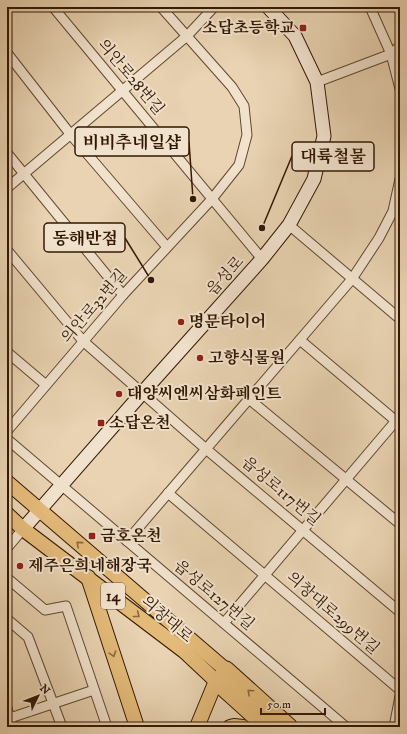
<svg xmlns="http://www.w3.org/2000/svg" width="407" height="734" font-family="'IM FELL DW Pica','Noto Serif KR',serif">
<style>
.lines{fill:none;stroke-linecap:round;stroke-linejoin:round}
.street-casing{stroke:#60472e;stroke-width:11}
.secondary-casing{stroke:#321802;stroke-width:15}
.primary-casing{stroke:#321802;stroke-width:16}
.highway-casing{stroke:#321802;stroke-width:19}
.street{stroke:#f1e2cd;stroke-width:9}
.secondary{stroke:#f1e2cd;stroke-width:13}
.primary{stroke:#e4ba79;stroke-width:14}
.highway{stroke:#e4ba79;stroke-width:17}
.oneway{stroke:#8b693e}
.poi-dot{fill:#8f2418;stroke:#f1e2cd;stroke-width:1.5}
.labels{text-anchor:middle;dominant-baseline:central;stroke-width:4;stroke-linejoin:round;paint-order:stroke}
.shield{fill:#f1e2cd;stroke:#6b553f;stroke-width:1}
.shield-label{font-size:15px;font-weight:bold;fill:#321802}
.poi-label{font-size:16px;font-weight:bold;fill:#321802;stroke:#f1e2cd;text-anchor:start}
.street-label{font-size:16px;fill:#321802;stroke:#f1e2cd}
.leader{fill:none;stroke:#321802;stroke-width:1.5}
.callout-dot{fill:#321802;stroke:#f1e2cd;stroke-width:1.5}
.callout{fill:#f1e2cd;stroke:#321802;stroke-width:1.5}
.callout-label{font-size:17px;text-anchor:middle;font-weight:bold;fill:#321802}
</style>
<rect width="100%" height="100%" fill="#e9d3b2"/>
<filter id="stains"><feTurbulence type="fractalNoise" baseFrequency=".005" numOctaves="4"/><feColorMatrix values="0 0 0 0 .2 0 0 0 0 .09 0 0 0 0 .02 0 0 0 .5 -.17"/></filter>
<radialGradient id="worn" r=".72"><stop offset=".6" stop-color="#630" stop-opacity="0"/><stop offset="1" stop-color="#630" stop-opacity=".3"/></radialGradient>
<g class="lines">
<defs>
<g id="street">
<polyline points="53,7 262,259"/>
<polyline points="370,7 391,54 400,89"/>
<polyline points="7,53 71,135 167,247"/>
<polyline points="317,82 391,54 400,46"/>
<polyline points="7,153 123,295"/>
<polyline points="7,188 187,36 214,7"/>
<polyline points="289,225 400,319"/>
<polyline points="7,250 83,341 206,449 400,612"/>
<polyline points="300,340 396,421"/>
<polyline points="7,352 46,385"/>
<polyline points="249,399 400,524"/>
<polyline points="7,431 123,295 212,199 239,165 247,135 244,106 232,87 161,7"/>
<polyline points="7,439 346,727"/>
<polyline points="168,493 400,690"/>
<polyline points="127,541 352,279 379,238 393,211 400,179"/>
<polyline points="7,548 23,529"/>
<polyline points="7,578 45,610 66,606 107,727"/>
<polyline points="7,619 28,637 62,727"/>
<polyline points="224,623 400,416"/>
<polyline points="7,708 12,727"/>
<polyline points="10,718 94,690"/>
<polyline points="394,727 400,696"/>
</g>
<polyline id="secondary" points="23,529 143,392 262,259 289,225 314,179 324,136 317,82 295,36 268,7"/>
<g id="primary">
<polyline points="7,482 226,670 216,681 197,727"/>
<polyline points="7,514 23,529 184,651 216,681"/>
<polyline points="88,577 137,727"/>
<polyline points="230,727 234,726 243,727"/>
</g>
<g id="highway">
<polyline points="226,670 289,727"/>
<polyline points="216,681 267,727"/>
</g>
</defs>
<!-- street casing -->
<use href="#street" class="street-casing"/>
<!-- secondary casing -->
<use href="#secondary" class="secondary-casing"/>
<!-- primary casing -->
<use href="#primary" class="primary-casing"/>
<!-- highway casing -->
<use href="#highway" class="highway-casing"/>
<!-- street -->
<use href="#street" class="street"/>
<!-- secondary -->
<use href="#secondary" class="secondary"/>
<!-- primary -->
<use href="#primary" class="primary"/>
<!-- highway -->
<use href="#highway" class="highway"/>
</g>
<!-- one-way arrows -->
<defs><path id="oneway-chevron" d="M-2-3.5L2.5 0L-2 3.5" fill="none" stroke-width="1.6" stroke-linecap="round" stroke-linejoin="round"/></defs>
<g class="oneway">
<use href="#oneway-chevron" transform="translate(79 544) rotate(-139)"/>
<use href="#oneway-chevron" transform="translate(137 615) rotate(38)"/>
<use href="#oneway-chevron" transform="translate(113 654) rotate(72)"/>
<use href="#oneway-chevron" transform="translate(250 692) rotate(-138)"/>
</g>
<!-- markers -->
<g class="poi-dot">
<rect x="299" y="24" width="8" height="8" rx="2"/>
<circle cx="181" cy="322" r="4"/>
<circle cx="200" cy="358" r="4"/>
<circle cx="119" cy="394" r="4"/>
<rect x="97" y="419" width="8" height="8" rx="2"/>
<rect x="88" y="532" width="8" height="8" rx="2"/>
<circle cx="20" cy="566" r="4"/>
</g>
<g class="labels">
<!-- shield labels -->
<rect class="shield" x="101" y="583" width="24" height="26" rx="3"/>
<g class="shield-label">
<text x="113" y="596">14</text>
</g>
<!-- poi labels -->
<g class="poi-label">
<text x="295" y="28" text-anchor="end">소답초등학교</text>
<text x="189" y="322">명문타이어</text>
<text x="208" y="358">고향식물원</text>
<text x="127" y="394">대양씨엔씨삼화페인트</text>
<text x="109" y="423">소답온천</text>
<text x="100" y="536">금호온천</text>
<text x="28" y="566">제주은희네해장국</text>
</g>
<!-- street labels -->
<g class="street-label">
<text transform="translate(131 77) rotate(50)">의안로28번길</text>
<text transform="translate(225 276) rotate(-48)">읍성로</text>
<text transform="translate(94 306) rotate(-49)">의안로32번길</text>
<text transform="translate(281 491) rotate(40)">읍성로117번길</text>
<text transform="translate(214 595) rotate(40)">읍성로127번길</text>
<text transform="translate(333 613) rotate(41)">의창대로299번길</text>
<text transform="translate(167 619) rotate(41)">의창대로</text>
</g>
</g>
<!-- callouts -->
<path class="leader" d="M193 199L189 142M262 228L292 156M151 280L125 238"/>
<g class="callout-dot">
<circle cx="193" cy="199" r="4"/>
<circle cx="262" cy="228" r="4"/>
<circle cx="151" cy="280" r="4"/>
</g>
<g class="callout">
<rect x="75" y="127" width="114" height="29" rx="4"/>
<rect x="292" y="142" width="82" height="29" rx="4"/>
<rect x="44" y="223" width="81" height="29" rx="4"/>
</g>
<g class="callout-label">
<text x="132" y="148">비비추네일샵</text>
<text x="333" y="162">대륙철물</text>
<text x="85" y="244">동해반점</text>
</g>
<!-- margin -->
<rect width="407" height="734" fill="none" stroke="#e9d3b2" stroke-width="24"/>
<rect x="8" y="8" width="391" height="718" fill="none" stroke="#321802" stroke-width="2"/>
<rect x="12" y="12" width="383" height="710" fill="none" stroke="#321802"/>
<!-- north arrow -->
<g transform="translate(38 696) rotate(47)" stroke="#f1e2cd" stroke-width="3" paint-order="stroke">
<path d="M0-3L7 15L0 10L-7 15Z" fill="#321802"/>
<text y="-6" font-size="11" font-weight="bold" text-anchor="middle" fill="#321802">N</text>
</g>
<!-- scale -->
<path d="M261 708v6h64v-6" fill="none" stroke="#321802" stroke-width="2"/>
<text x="267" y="708" font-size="12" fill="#321802" stroke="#f1e2cd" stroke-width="3" paint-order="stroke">50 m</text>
<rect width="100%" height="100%" filter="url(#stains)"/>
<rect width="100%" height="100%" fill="url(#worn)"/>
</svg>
